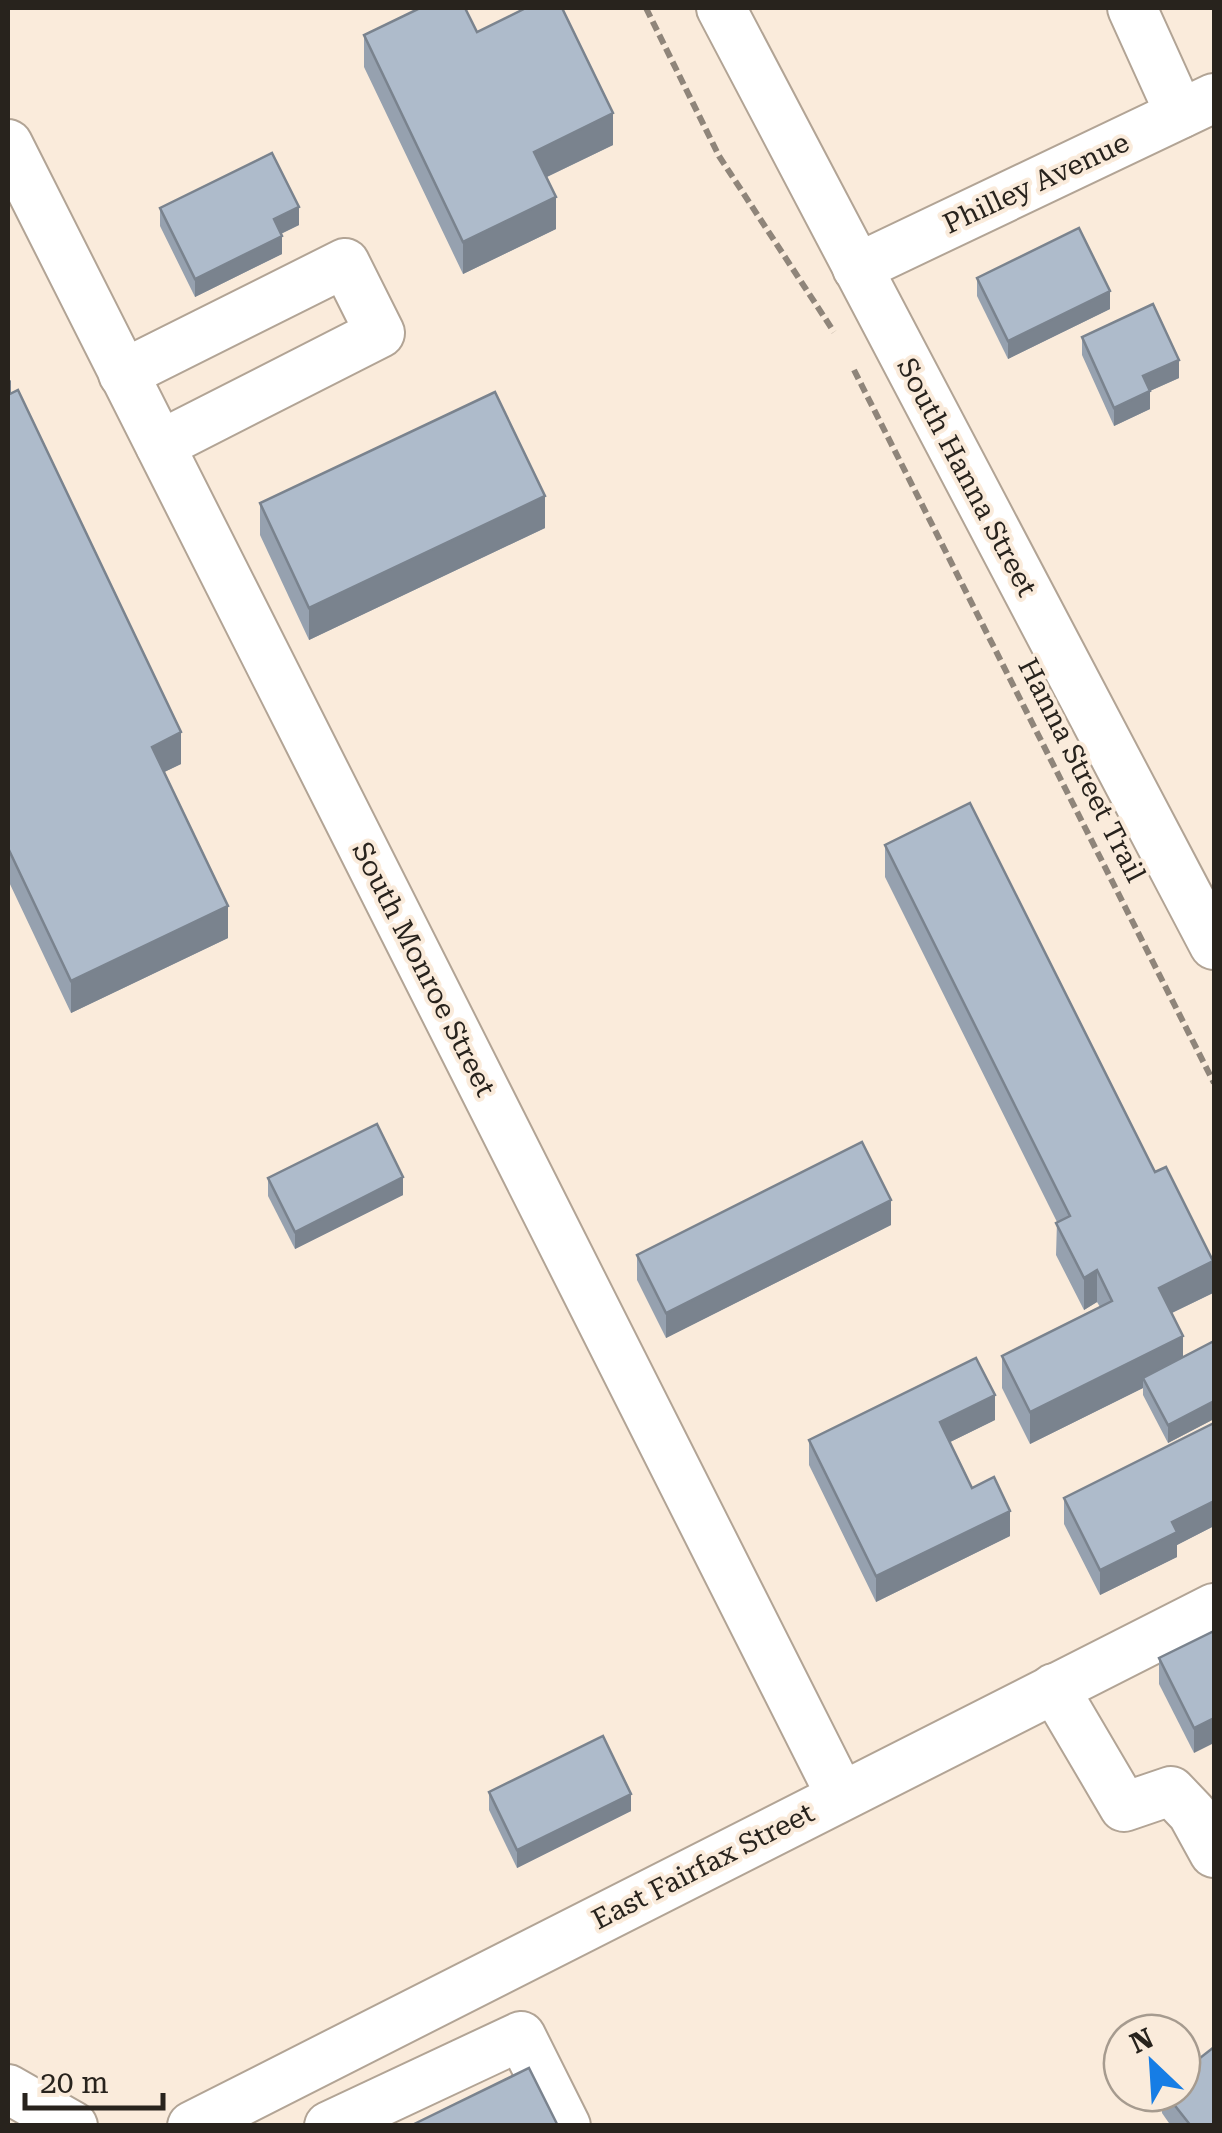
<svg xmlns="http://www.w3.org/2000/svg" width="1222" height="2133" font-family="'Roboto Serif',serif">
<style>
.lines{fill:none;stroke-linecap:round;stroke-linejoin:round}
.minor-casing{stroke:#b2a495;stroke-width:52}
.path{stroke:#8f857a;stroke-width:6;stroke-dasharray:10 5;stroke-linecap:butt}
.minor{stroke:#fff;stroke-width:48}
.wall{fill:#96a1af}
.shaded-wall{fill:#7a838e}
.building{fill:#aebbcb;stroke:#7a838e;stroke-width:2.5}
.labels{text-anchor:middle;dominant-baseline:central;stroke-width:8;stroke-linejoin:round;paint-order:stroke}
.street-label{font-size:28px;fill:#28231d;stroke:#faebdb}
</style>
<rect width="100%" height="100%" fill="#faebdb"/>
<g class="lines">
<defs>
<g id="minor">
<polyline points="721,8 1214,945"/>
<polyline points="1132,8 1180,114"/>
<polyline points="8,144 840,1794"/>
<polyline points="857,268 1214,98"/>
<polyline points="123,374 345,263 380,333 160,445"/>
<polyline points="1054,1688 1124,1807 1171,1791 1192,1813 1214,1853"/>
<polyline points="8,2089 73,2126"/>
<polyline points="192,2126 1214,1608"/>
<polyline points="329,2126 521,2036 566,2126"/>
</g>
</defs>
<!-- minor casing -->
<use href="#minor" class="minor-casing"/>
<!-- path -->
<g class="path">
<polyline points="646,8 719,156 834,332"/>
<polyline points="854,370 1214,1083"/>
</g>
<!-- minor -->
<use href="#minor" class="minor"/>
</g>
<!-- wall -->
<g class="wall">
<polygon points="477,32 613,145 547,177 556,229 463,274 364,67 364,35"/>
<polygon points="160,208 299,225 281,234 282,254 195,297 160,226"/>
<polygon points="977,278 1110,309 1008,359 977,296"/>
<polygon points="1082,337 1179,378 1150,391 1150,409 1114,426 1082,355"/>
<polygon points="8,372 11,393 181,764 164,772 228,938 71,1013 8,880"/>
<polygon points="260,503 545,528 309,640 260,535"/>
<polygon points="885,845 1213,1293 1172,1313 1183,1357 1214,1341 1214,1419 1168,1443 1143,1395 1143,1388 1030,1444 1002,1388 1002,1356 1100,1307 1097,1302 1084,1310 1056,1255 1057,1222 885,877"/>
<polygon points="268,1178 403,1195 295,1249 268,1196"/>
<polygon points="891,1225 666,1338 637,1280 637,1255"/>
<polygon points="995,1420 950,1442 972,1488 1010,1536 876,1602 809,1465 809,1440"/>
<polygon points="1214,1423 1214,1526 1177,1545 1177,1557 1100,1595 1064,1524 1064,1498"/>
<polygon points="1214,1631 1194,1753 1159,1684 1159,1658"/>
<polygon points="489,1792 631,1811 517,1868 489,1810"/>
<polygon points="1162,2093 1182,2093 1214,2126 1171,2126 1162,2113"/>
</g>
<!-- shaded-wall -->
<g class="shaded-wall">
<polygon points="613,113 613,145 534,183 534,152"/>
<polygon points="556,197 556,229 463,274 463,242"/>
<polygon points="299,207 299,225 274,237 274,219"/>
<polygon points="282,236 282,254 195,297 195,279"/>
<polygon points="1110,291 1110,309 1008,359 1008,341"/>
<polygon points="1179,360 1179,378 1143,394 1143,376"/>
<polygon points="11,380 11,406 8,408 8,382"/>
<polygon points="1150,391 1150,409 1114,426 1114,408"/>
<polygon points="545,496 545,528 309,640 309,608"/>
<polygon points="181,732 181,764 152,778 152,747"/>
<polygon points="228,906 228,938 71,1013 71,981"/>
<polygon points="403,1177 403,1195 295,1249 295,1232"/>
<polygon points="891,1200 891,1225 666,1338 666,1313"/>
<polygon points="1213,1261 1213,1293 1159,1319 1159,1288"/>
<polygon points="1097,1270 1097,1302 1084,1310 1084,1278"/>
<polygon points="1183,1336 1183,1368 1143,1378 1143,1388 1030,1444 1030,1412"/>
<polygon points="995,1395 995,1420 940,1447 940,1422"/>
<polygon points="1214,1401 1214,1419 1168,1443 1168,1425"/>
<polygon points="1214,1501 1214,1526 1177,1545 1177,1557 1100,1595 1100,1570 1172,1522"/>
<polygon points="1010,1511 1010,1536 876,1602 876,1576"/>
<polygon points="1214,1718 1214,1743 1194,1753 1194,1728"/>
<polygon points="631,1794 631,1811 517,1868 517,1850"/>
</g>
<!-- building -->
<g class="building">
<polygon points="420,8 465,8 477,32 526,8 562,8 613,113 534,152 556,197 463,242 364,35"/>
<polygon points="272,153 299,207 274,219 282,236 195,279 160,208"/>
<polygon points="1079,228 1110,291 1008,341 977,278"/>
<polygon points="1153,304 1179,360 1143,376 1150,391 1114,408 1082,337"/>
<polygon points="18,390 181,732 152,747 228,906 71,981 8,848 8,395"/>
<polygon points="495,392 545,496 309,608 260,503"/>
<polygon points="970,803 1155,1172 1166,1167 1213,1261 1159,1288 1183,1336 1030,1412 1002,1356 1112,1301 1097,1270 1084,1278 1056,1223 1070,1216 885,845"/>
<polygon points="377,1124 403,1177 295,1232 268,1178"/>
<polygon points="862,1142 891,1200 666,1313 637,1255"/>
<polygon points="1214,1341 1214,1401 1168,1425 1143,1378"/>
<polygon points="976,1358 995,1395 940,1422 972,1488 994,1477 1010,1511 876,1576 809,1440"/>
<polygon points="1214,1423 1214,1501 1172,1522 1177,1532 1100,1570 1064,1498"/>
<polygon points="1214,1631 1214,1718 1194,1728 1159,1658"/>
<polygon points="603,1736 631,1794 517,1850 489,1792"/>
<polygon points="1214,2047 1214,2126 1191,2126 1165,2093 1182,2093 1182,2072"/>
<polygon points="529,2068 557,2124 554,2126 410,2126"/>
</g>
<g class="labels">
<!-- street labels -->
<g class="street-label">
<text transform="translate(1036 183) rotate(-25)">Philley Avenue</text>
<text transform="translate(967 477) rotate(62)">South Hanna Street</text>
<text transform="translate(1082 770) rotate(63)">Hanna Street Trail</text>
<text transform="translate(424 969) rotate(63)">South Monroe Street</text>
<text transform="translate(703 1866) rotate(-27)">East Fairfax Street</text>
</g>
</g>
<!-- border -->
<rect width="1222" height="2133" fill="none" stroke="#28231d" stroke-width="20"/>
<!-- north arrow -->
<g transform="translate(1152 2063) rotate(335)"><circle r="48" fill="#faebdb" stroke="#a69b8f" stroke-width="2.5"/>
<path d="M0-8L18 38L0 25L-18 38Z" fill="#167de5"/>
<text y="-15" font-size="28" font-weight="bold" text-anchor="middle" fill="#28231d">N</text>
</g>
<!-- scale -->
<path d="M25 2093v15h138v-15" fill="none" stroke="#28231d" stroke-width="5"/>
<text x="40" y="2093" font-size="30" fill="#28231d" stroke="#faebdb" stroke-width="8" paint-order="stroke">20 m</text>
</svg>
